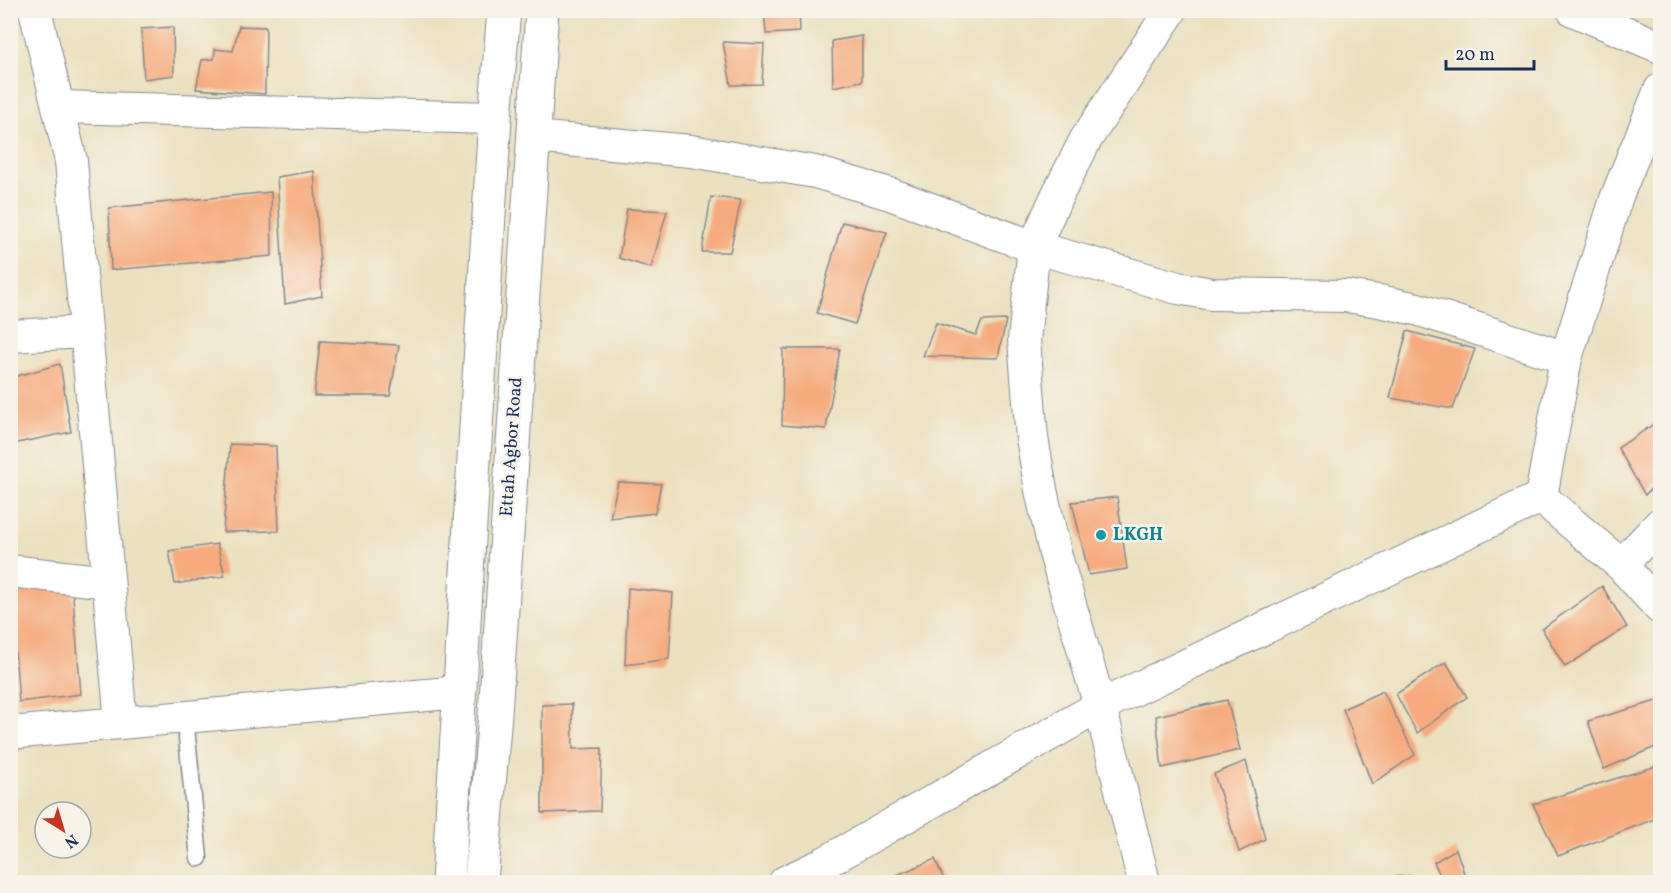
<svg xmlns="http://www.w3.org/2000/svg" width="1671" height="893" font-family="Vollkorn,serif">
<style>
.building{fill:#f6aa7d}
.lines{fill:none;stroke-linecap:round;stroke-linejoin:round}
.lane-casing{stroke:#83888f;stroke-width:19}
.street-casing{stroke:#83888f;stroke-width:34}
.secondary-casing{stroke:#83888f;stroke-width:35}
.lane{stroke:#fff;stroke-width:16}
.street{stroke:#fff;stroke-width:32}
.secondary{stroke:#fff;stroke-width:33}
.culture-dot{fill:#0f9aa8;stroke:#f7f3e8;stroke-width:2}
.labels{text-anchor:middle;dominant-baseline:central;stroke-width:5;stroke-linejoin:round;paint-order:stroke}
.street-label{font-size:18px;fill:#1b2f5e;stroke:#f7f3e8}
.culture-label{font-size:18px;font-weight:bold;fill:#0d838f;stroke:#f7f3e8;text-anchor:start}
</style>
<rect width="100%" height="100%" fill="#f7f3e8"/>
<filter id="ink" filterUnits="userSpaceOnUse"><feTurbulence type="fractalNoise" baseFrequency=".0167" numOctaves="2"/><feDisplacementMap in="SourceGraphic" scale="12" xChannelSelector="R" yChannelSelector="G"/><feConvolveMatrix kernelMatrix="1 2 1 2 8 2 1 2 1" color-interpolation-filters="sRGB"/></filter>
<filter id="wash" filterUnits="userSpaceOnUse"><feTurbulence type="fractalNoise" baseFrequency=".008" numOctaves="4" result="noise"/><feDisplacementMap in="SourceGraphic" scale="24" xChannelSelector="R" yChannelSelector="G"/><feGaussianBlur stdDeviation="1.35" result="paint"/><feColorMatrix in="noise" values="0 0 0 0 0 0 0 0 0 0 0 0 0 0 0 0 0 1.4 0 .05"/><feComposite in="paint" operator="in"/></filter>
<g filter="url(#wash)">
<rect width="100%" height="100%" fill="#ebe1c0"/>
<g id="blocks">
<!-- building -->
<g class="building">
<polygon points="764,10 799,10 800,32 766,34"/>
<polygon points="239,26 266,27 265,94 196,89 202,60 214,59 215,49 233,51"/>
<polygon points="173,27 174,75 144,79 141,29"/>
<polygon points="862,36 862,81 833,87 832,41"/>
<polygon points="723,42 764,44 762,84 731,85"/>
<polygon points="314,171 322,296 285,304 277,177"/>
<polygon points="271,192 272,256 111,270 109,208"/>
<polygon points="711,197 741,200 730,252 702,252"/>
<polygon points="627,209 667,211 651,268 619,258"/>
<polygon points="842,222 887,232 855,324 817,313"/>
<polygon points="1006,320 998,358 923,356 936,323 976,335 982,321"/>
<polygon points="1407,331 1475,349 1453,409 1390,398"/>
<polygon points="320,341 399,345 390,396 314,396"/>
<polygon points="783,349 840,349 826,429 782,425"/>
<polygon points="60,364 71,432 12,444 10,378"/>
<polygon points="1660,420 1660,479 1645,495 1618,448"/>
<polygon points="230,444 276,446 279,531 223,532"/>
<polygon points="618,482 661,484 655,513 610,518"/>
<polygon points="1117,497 1127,569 1089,575 1072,502"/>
<polygon points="217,544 225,576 175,584 169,551"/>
<polygon points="10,584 72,585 81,694 19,702"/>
<polygon points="1602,586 1627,627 1565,667 1542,629"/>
<polygon points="628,588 673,593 669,659 625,665"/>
<polygon points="1446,662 1467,697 1417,733 1396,694"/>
<polygon points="1383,691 1415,755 1372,784 1343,709"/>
<polygon points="1227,700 1240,750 1162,768 1156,716"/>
<polygon points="1660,700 1660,745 1604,769 1588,721"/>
<polygon points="572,704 573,749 602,748 600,811 542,813 542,705"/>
<polygon points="1246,761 1265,839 1239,852 1214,774"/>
<polygon points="1660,765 1660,817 1558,856 1533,804"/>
<polygon points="1456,849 1467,882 1443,882 1434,862"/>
<polygon points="935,859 945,882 880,882"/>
<polygon points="1411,876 1414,882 1389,882 1387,877"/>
</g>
</g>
</g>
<g filter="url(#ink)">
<use href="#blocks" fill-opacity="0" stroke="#83888f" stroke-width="1.5"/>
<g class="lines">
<defs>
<polyline id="lane" points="185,717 199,858"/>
<g id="street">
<polyline points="35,10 71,161 121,723"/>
<polyline points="1573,10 1660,47"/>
<polyline points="59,107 495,118"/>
<polyline points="533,137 691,151 815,172 890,194 1034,247 1178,288 1212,294 1346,296 1379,301 1417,309 1566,358"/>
<polyline points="10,336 86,332"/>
<polyline points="1541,497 1566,358 1617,196 1660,90"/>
<polyline points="1541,497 1621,565 1660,608"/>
<polyline points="1621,565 1660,524"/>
<polyline points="10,571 108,582"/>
<polyline points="10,733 460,692"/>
<polyline points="785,882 819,866 1100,706 1541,497"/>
<polyline points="1144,882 1100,706 1055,553 1041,490 1032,438 1024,340 1034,247 1056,198 1086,139 1171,10"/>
</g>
<g id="secondary">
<polyline points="448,882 495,118 504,10"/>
<polyline points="481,882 495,714 542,10"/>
</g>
</defs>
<!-- lane casing -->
<use href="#lane" class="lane-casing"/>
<!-- street casing -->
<use href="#street" class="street-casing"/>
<!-- secondary casing -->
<use href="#secondary" class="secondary-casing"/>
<!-- lane -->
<use href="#lane" class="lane"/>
<!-- street -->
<use href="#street" class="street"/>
<!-- secondary -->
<use href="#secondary" class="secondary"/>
</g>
</g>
<!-- markers -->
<circle class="culture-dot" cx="1101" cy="535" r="6"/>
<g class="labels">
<!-- street labels -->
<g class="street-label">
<text transform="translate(512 447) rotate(-86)">Ettah Agbor Road</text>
</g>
<!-- culture labels -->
<g class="culture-label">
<text x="1113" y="535">LKGH</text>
</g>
</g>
<!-- margin -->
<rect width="1671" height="893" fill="none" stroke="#f7f3e8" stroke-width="36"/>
<!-- north arrow -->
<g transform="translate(63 830) rotate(143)"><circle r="28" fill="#f7f3e8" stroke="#9fa5b1" stroke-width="1.5"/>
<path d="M0-4.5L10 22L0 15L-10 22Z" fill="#c8321e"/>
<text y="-9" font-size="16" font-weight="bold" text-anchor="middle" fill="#1b2f5e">N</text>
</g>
<!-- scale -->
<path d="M1446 60v9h88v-9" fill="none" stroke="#1b2f5e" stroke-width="3"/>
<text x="1455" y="60" font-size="18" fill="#1b2f5e" stroke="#f7f3e8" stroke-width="4.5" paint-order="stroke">20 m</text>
</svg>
